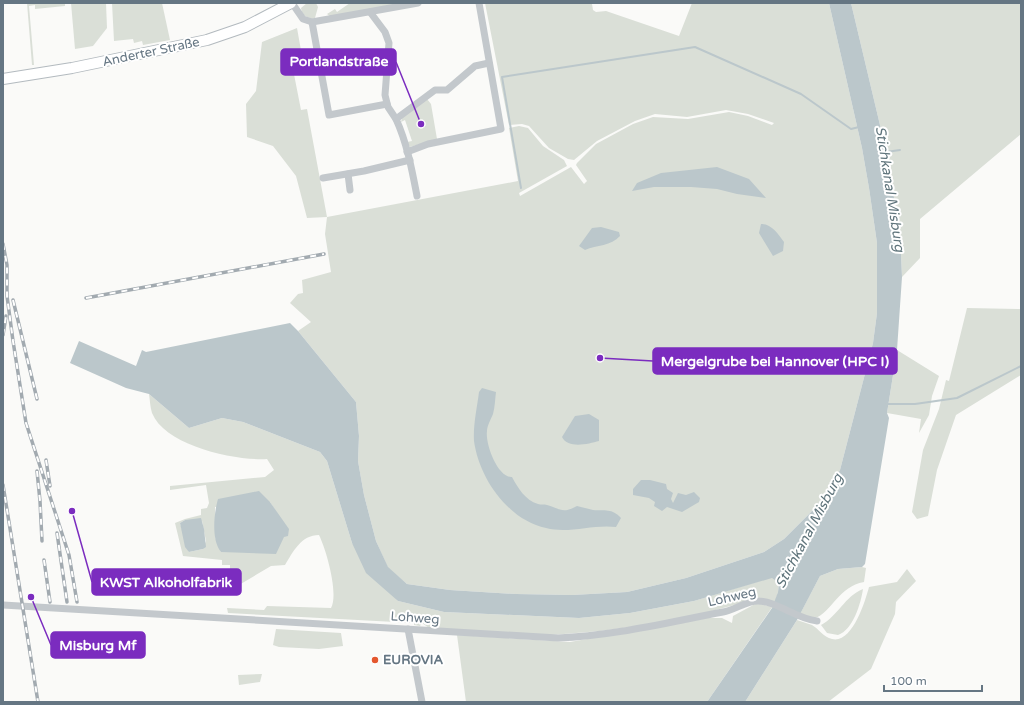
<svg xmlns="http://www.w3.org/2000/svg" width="1024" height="705" font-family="'Varela Round',sans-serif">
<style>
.green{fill:#dadfd7;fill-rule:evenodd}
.water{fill:#bbc7cb}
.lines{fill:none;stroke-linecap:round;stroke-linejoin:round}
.stream{stroke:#bbc7cb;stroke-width:2}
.secondary-casing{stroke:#b3babf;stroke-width:12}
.minor{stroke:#c3c8cc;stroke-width:7}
.secondary{stroke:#fff;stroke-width:10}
.rail-casing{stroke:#a2aab0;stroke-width:3.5}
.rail{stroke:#fff;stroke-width:2;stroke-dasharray:6;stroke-linecap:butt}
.poi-dot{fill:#e4572e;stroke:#fff;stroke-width:1.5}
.labels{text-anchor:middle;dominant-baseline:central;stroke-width:4;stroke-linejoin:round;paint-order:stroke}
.street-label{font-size:13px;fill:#657683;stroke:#fff}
.poi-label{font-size:13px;font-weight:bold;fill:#657683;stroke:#fff;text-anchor:start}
.water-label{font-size:14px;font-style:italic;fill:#60757c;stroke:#fff}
.leader{fill:none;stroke:#7b2cbf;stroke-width:1.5}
.callout-dot{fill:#7b2cbf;stroke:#fff;stroke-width:1.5}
.callout{fill:#7b2cbf;stroke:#7b2cbf;stroke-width:1.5}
.callout-label{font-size:14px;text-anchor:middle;font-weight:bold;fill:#fff}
</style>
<rect width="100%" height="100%" fill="#fafaf8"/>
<!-- green -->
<g class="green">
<polygon points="27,3 65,3 65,6 35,9 35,5 29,6 34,65 32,65"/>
<polygon points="71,3 106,3 107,28 93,46 75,49"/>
<polygon points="112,3 162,3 170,40 143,45 142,41 134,43 133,39 114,41"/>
<path d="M307,3h9l2,4 -3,11c-8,1 -13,-3 -14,-10z"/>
<polygon points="350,3 403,3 331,17 327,14 335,9 337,12"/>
<polygon points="485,3 589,3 592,4 593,10 596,12 606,11 679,36 692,3 829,3 862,148 869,188 877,243 877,313 873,343 840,470 816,507 784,539 764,552 686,578 627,592 572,595 516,594 450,590 407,584 388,568 376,541 364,495 358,461 359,436 356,402 298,331 311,322 290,303 298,294 303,293 302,280 331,272 325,234 327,217 307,218 296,176 273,146 247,137 246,104 256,91 262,42 297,28 302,56 291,59 301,110 307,109 327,217 518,181 509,128 519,126 528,128 543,146 564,160 567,166 519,193 520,196 571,167 584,184 587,181 576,165 577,163 596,144 633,124 653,117 688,119 729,112 748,116 772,125 774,123 748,114 726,110 687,117 655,114 635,121 597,141 574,160 568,159 549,148 529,126 522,124 509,125"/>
<polygon points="851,3 1021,3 1021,134 920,219 920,258 902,277 900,231 884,142"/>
<polygon points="427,99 431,104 437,139 410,147 407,142 412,141 405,120 401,122 402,118"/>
<polygon points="967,308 1021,309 1021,375 956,415 937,470 928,516 917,519 912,512 923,450 939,409 946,380 949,381"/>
<polygon points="897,350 939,376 932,396 929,415 919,433 921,419 887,413"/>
<path d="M149,394l40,34 33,-10 21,4 77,30 7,9 25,82 46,58 46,11 135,6 51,-5 64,-12 78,-24 7,6 -1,9 -3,11 -68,99h-241l-9,-67 113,7 136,-24h16l10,5 1,-7 24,-13 11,3 2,-4 -16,-6 -12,7 -34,9 -63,13 -45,6 -48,4 -111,-5 -4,-6 -3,4h-5l-7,-5 -2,3 -6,-1v-2l-186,-10 -1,-5 37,2 3,-4 64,2c8,-14 -5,-59 -12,-73 -18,0 -26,17 -34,30l-14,1 -32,19 -9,-6v-14h-8v-5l-39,-4 -8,-33 10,-4 16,-4v-6l6,-1 2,-5 -3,-18 -36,5v-4l95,-9 9,-7 -7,-11c-31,2 -102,-13 -115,-46 -2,-6 -2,-13 -3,-19zM270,502l7,11 -47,38 -9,1 -6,-15v-30zM185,520l17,1 4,20 -3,8 -14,3 -9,-29z"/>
<path d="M862,567l4,1 -2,14c-25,4 -34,32 -49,36 -5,1 -11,-2 -15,-4l20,-38 18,-7z"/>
<path d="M907,569l9,12 -20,21 -1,12 -24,55 -43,33h-83l52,-82c5,2 10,3 15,5 7,4 11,12 20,14 20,5 33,-37 37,-52l28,-5z"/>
<path d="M863,589c-2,14 -10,41 -25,46l-11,-2 -6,-8c17,-9 24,-29 42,-36z"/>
<polygon points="276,629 341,633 343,646 319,649 279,647 273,645"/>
<polygon points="262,674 260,682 239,685 238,675"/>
</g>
<!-- water -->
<g class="water">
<polygon points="829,3 851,3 884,142 900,231 902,277 897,350 887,413 889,418 865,564 862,567 838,569 820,576 797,620 745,702 707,702 772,608 778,592 779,583 772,578 694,601 630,613 579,618 444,612 398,601 366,573 352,543 327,461 320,452 243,422 222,418 189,428 149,394 126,388 70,363 79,341 136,366 142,350 146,352 290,323 298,331 356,402 359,436 358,461 364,495 376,541 388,567 407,584 450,590 516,594 572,595 627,592 686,578 764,552 784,539 816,507 840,470 873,343 877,313 877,243 869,188 862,148"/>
<polygon points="717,167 749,179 766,198 737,194 717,189 691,187 654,187 632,191 637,183 661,173"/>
<path d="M761,224c11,0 17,10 23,18l-1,9 -10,5 -14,-23z"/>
<path d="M601,227l18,5 1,4c-9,10 -23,9 -35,14l-6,-4 13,-18z"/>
<path d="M482,388l14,4c-1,7 -1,15 -3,22 -2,5 -6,12 -6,17 -2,13 11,47 25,46 6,11 13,23 26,27 3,1 6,0 9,1 14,4 15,9 30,1 5,1 11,3 16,4 12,1 19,-2 28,8l-5,9c-23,-3 -47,7 -70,1 -38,-8 -67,-50 -72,-87 -1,-16 3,-33 5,-49z"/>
<path d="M589,414l10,6v21c-11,3 -31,8 -37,-4l13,-21z"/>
<polygon points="641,480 650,480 666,484 667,489 673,493 671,499 673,503 678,493 686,495 694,492 700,498 699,502 682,512 667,507 662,511 654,506 655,502 649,498 633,495 633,489"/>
<path d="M259,491l11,11 19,27 -1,7 -4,1 -8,17 -55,-2c-10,-12 -7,-39 -3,-53z"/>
<polygon points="201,518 204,529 206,547 203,549 189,552 185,547 180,523 185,520"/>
</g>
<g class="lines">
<!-- stream -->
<g class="stream">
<polyline points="886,152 900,150"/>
<polyline points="521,188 502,77 695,47 801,94 851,129 859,127"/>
<polyline points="886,404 915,404 957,398 1021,366"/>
</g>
<defs>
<polyline id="secondary" points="3,79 72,68 207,40 245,27 291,3"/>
</defs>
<!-- secondary casing -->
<use href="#secondary" class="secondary-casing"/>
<!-- minor -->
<g class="minor">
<polyline points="292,3 303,19 312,22 418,3"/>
<polyline points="370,12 385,32 389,43 385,95 388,107 396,119 435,90 447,90 475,66 489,63"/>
<polyline points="312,22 329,115 387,104"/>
<path d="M396,119c11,24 16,51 21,77"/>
<polyline points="407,152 428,144 501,129 479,3"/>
<polyline points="348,174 350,190"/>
<polyline points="323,178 364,171 410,160"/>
<path d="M3,605l555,33c55,-2 111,-16 165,-26 12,-2 23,-11 35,-11 19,0 38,18 59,20"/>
<polyline points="408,629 422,702"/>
</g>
<!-- secondary -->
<use href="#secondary" class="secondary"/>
<defs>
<g id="rail">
<polyline points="3,244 7,265 7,296 13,341 26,423 69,555 77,602"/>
<polyline points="86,298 324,254"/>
<polyline points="13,300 37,399"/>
<polyline points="3,335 6,316"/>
<polyline points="46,460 50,486"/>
<polyline points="37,471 40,501 42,541"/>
<polyline points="3,485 38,702"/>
<polyline points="57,533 67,602"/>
<polyline points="44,560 50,602"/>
</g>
</defs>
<!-- rail casing -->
<use href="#rail" class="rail-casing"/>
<!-- rail -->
<use href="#rail" class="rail"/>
</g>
<!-- markers -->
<circle class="poi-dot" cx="375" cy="660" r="4"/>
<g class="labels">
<!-- street labels -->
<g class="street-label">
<text transform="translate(151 52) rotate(-12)">Anderter Straße</text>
<text transform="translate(732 597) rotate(-13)">Lohweg</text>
<text transform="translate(415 618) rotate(4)">Lohweg</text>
</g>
<!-- poi labels -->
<g class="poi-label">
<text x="383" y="660">EUROVIA</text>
</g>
<!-- water labels -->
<g class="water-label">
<text transform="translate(890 189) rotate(81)">Stichkanal Misburg</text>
<text transform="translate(809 531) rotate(-62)">Stichkanal Misburg</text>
</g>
</g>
<!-- callouts -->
<path class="leader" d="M421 124L396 62M600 358L653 361M72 511L92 582M31 597L51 645"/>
<g class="callout-dot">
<circle cx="421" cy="124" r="4"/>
<circle cx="600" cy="358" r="4"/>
<circle cx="72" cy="511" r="4"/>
<circle cx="31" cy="597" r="4"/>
</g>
<g class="callout">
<rect x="281" y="49" width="115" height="26" rx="4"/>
<rect x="653" y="348" width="244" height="26" rx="4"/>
<rect x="92" y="569" width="149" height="26" rx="4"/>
<rect x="51" y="632" width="94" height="26" rx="4"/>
</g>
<g class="callout-label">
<text x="339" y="66">Portlandstraße</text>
<text x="775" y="366">Mergelgrube bei Hannover (HPC I)</text>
<text x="166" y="587">KWST Alkoholfabrik</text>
<text x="98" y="650">Misburg Mf</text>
</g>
<!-- border -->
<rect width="1024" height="705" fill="none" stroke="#657683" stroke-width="8"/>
<!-- scale -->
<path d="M884 685v6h98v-6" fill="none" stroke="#657683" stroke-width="2"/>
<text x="890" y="685" font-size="12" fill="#657683" stroke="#ffffff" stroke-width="3" paint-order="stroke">100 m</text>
</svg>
